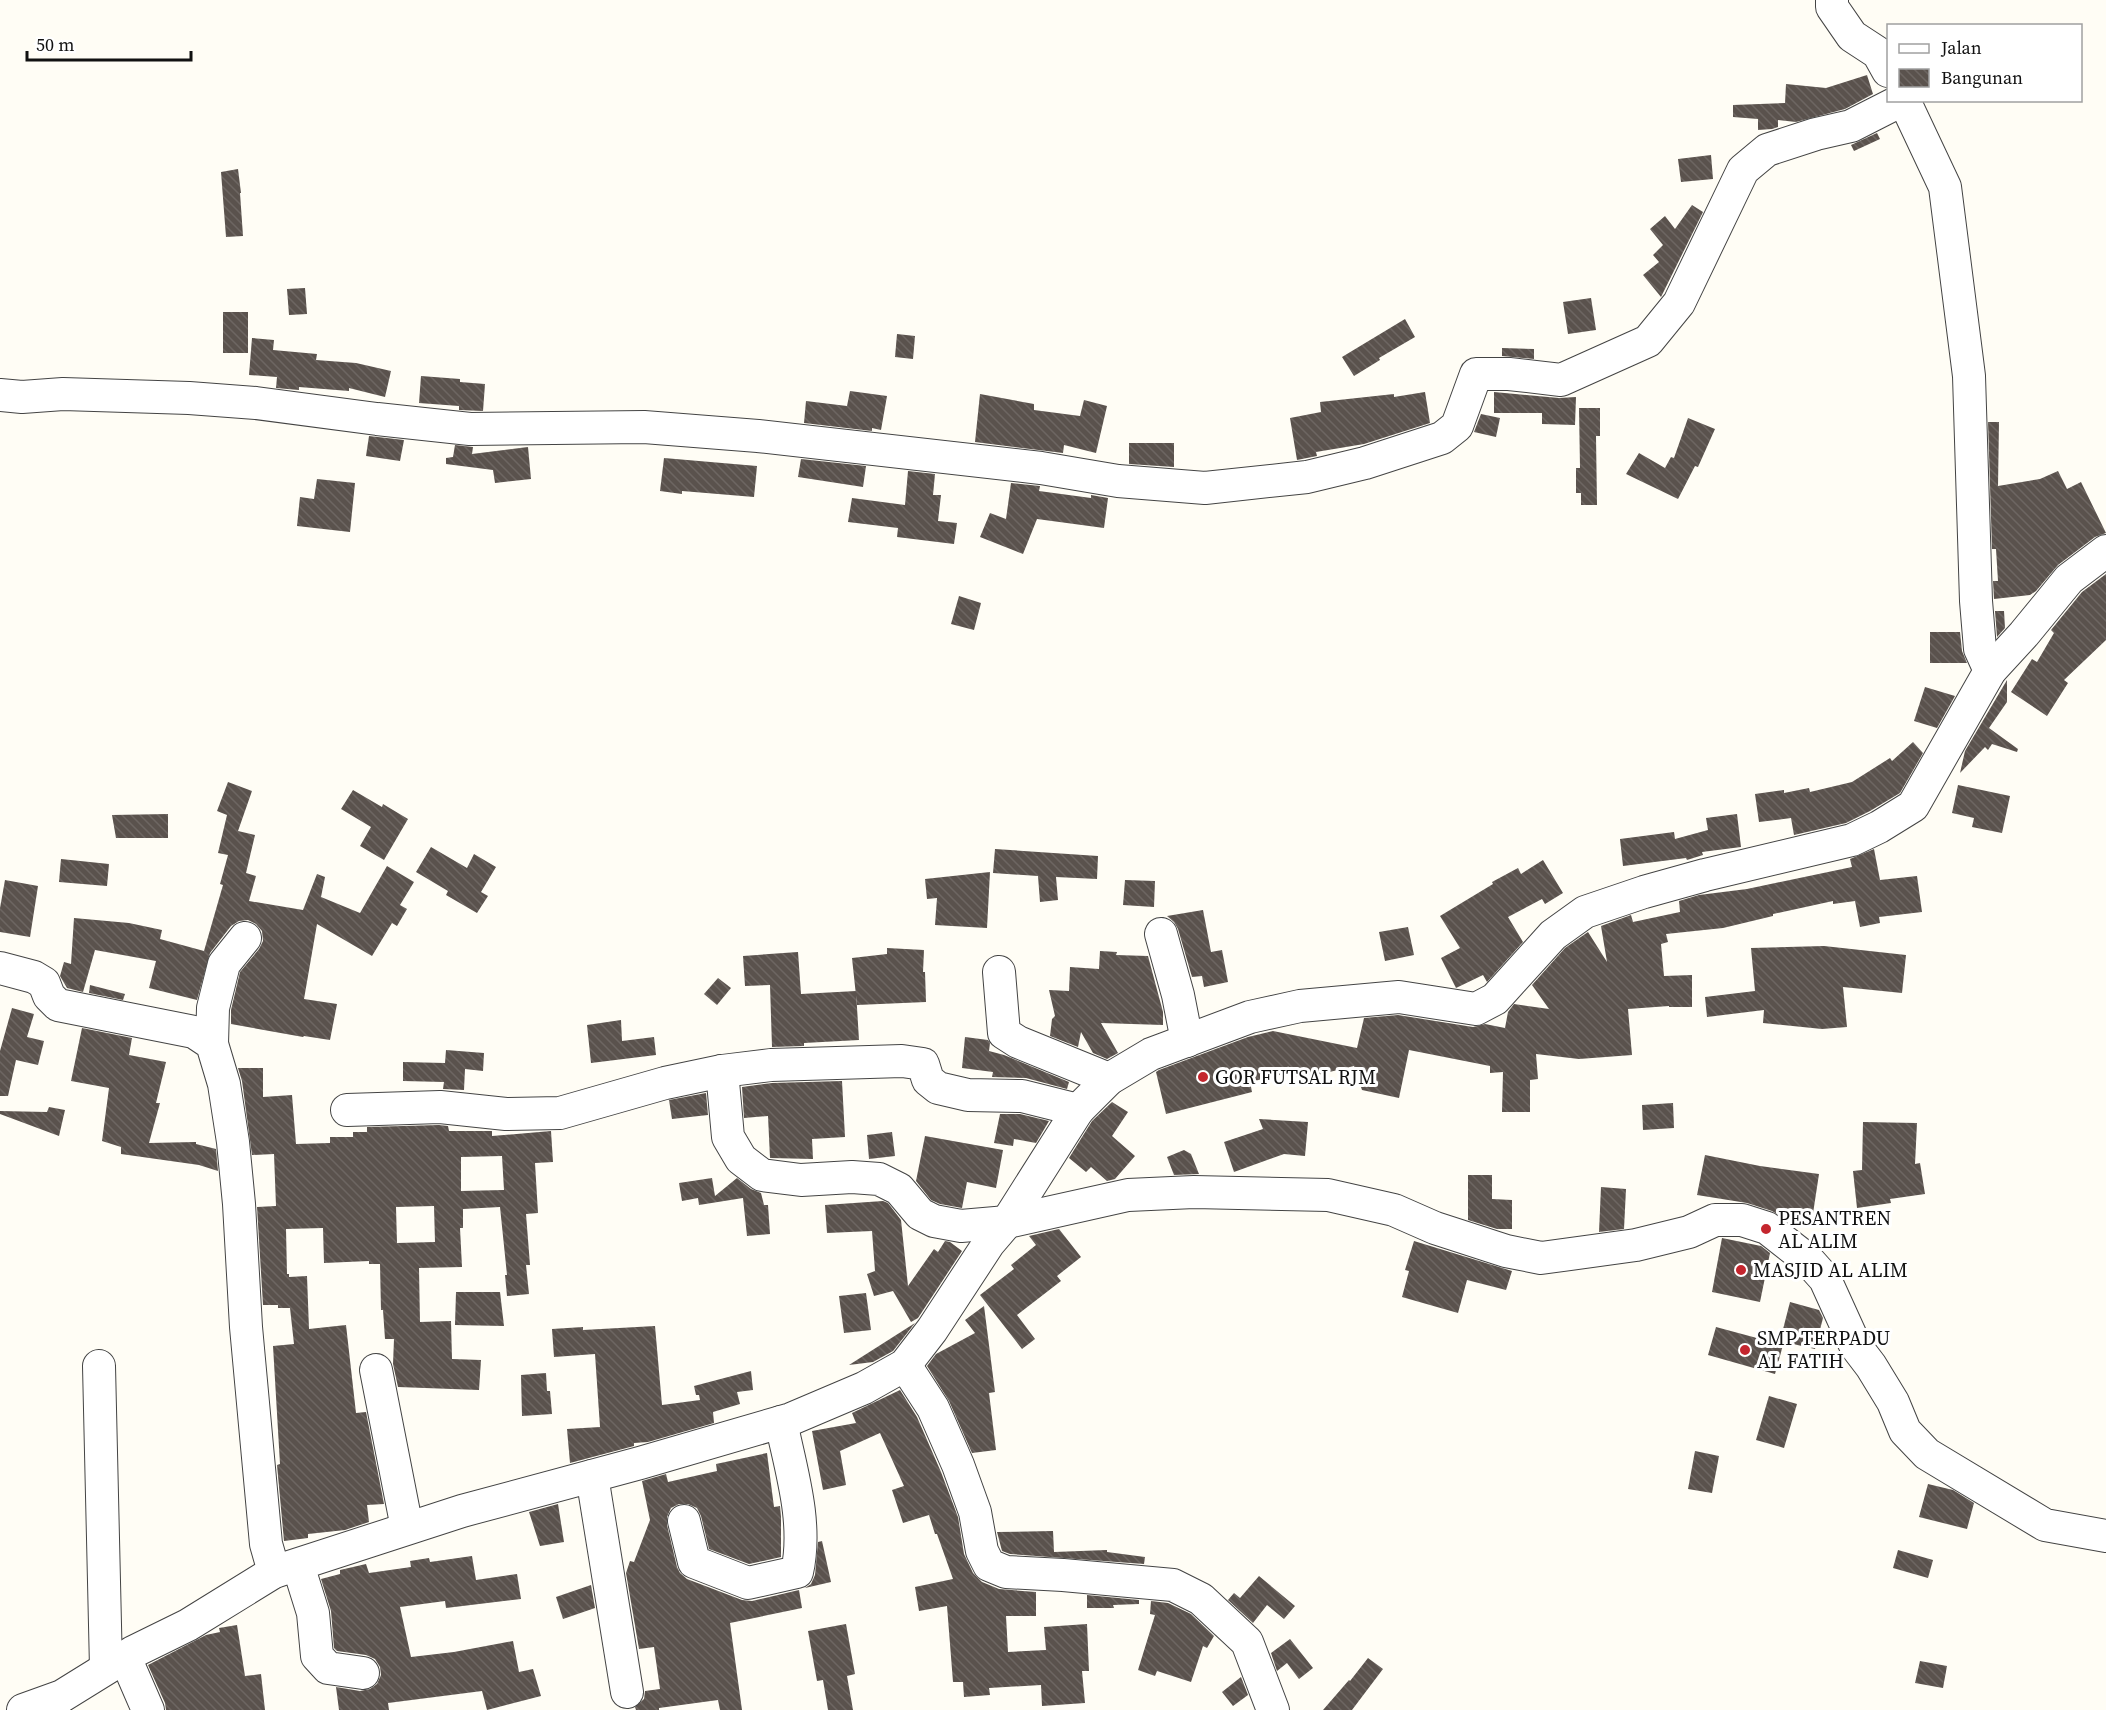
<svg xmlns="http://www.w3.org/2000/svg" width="2106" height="1710" font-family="'Source Serif 4',serif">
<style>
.building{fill:url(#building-back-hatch);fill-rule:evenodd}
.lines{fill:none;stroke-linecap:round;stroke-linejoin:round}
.minor-casing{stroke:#444;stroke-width:34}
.minor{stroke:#fff;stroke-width:32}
.poi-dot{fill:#c4262e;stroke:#fff;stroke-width:2}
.labels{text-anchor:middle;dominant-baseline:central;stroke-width:6;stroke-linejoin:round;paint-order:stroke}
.poi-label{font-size:20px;fill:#111;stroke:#fff;text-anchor:start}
</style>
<defs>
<pattern id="building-back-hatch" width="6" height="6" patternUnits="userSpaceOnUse" patternTransform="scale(1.5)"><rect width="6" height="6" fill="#5a524d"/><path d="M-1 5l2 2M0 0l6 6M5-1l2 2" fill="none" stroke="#6d6662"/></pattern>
</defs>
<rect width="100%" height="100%" fill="#fffdf5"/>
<!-- building -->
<g class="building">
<polygon points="1867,75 1873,94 1845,109 1796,122 1778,120 1778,127 1772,129 1758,130 1758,119 1733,117 1733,105 1785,103 1786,84 1826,88"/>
<polygon points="1877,133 1880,139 1854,151 1851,145"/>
<polygon points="1711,155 1713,179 1681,182 1678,159"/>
<polygon points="238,169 241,193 240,193 243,236 226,237 221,172"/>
<polygon points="1692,205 1703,212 1661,297 1643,275 1659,262 1653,255 1663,245 1650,229 1665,216 1675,229"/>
<polygon points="305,288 307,314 289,315 287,289"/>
<polygon points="1591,298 1596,330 1568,334 1563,302"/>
<rect x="223" y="312" width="25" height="41"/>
<polygon points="1405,319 1415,337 1379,358 1380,360 1354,376 1342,357"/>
<polygon points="897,334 915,336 913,359 895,357"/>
<polygon points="252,338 274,340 273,350 317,354 316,360 356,363 391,371 385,397 349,388 349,391 299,387 299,390 276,388 277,377 249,375"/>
<polygon points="1502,348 1534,349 1534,359 1502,356"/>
<polygon points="421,376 460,379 460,382 485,384 483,411 459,410 459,406 419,403"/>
<polygon points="850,391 887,396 881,430 872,428 872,431 804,423 806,401 847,406"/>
<polygon points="1425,392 1430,423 1364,444 1316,452 1317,456 1297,460 1290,418 1321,412 1320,402 1394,394 1394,397"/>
<polygon points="1494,392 1559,398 1576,397 1575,425 1542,424 1542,413 1494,413"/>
<polygon points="980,394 1034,404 1034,410 1080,416 1084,400 1107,406 1096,453 1064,445 1063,453 975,442"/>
<polygon points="1579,408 1600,408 1600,436 1596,436 1597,505 1581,505 1581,493 1576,493 1576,468 1580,468"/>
<polygon points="1481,414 1500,418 1496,437 1474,432"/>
<polygon points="1688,418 1715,429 1698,467 1695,466 1678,499 1626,474 1639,453 1665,468 1671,457 1674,458"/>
<polygon points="1988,422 1999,422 1998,486 2040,479 2058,471 2067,489 2081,482 2106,533 2095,537 2058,565 2036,591 2030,595 1994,599 1993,581 1998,581 1996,549 1992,549"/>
<polygon points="369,436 404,440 400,461 366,456"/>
<polygon points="1129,443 1174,443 1174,467 1129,464"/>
<polygon points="455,445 473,447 472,454 528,447 531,479 495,483 493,470 446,464 446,458 453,457"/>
<polygon points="664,458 757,466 754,497 682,491 682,494 660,491"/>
<polygon points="801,459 866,466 863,487 798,477"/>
<polygon points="908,471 935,474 933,495 941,495 938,521 957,523 954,544 897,537 898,528 848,522 852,498 905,505"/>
<polygon points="317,479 355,483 350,532 297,526 300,497 314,499"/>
<polygon points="1011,483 1040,486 1039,491 1091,498 1091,495 1108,498 1104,528 1037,519 1023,554 980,537 990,513 1006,519"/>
<polygon points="2106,574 2106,640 2064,680 2068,683 2047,716 2011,692 2032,659 2037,662 2054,633 2051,630 2082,592"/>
<polygon points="959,596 981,603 974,630 951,624"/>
<polygon points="1995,611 2004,611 2005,628 1997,637"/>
<polygon points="1930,632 1960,632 1962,651 1967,663 1930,663"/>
<polygon points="2007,680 2007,702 1989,728 2018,749 2017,752 1992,744 1988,750 1985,747 1960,773 1965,751"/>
<polygon points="1925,687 1955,696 1937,728 1914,721"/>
<polygon points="1913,742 1923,753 1900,793 1870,811 1846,823 1794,835 1791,818 1759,822 1755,794 1784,790 1784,793 1809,788 1810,792 1852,782 1890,758 1892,761"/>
<polygon points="228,782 252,791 238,831 255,835 246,873 256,876 249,901 303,910 317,874 325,877 321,897 360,913 387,866 414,882 400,905 407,909 397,926 392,923 372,956 317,924 304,999 337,1004 330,1040 304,1036 303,1037 231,1024 231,1010 240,972 259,949 263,941 262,931 256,924 248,920 239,921 231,926 210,953 197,1000 149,988 156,961 95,950 83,992 67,988 60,976 64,962 71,964 74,918 129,923 162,930 160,939 204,951 223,885 220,884 228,855 218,853 227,815 217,811"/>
<polygon points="1958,785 2010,796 2002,833 1972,827 1974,818 1952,813"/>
<polygon points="353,790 382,807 383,804 408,819 384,860 360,846 371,827 341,809"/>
<polygon points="168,814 168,838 116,838 112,815"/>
<polygon points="1737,814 1741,847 1702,852 1703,855 1687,860 1686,858 1623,866 1620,839 1674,832 1675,839 1708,830 1706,818"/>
<polygon points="431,847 467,868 474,854 496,867 481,892 488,896 477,913 446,895 448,891 416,872"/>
<polygon points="995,849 1098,856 1097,879 1056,877 1058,900 1040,902 1038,876 993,873"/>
<polygon points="1874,849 1880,880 1917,876 1922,912 1879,917 1880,923 1860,927 1855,901 1833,904 1833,901 1773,914 1773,916 1723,928 1666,934 1668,942 1661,944 1664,976 1692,975 1692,1007 1669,1007 1669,1006 1628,1009 1632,1055 1579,1059 1536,1054 1538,1079 1530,1080 1530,1112 1502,1112 1503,1072 1490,1073 1490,1066 1409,1050 1399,1098 1362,1090 1354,1066 1305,1078 1284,1074 1250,1082 1252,1092 1166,1114 1156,1072 1159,1070 1248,1037 1273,1031 1357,1048 1364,1018 1398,1015 1473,1027 1485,1024 1505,1028 1508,1012 1514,1004 1549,1009 1532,985 1565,948 1588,932 1607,962 1601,926 1631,915 1633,922 1680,912 1679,901 1699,895 1747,889 1852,867 1850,859"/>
<polygon points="61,859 109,864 107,886 59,882"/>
<polygon points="1543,860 1563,893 1545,904 1542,899 1508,917 1523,942 1487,982 1483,975 1456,988 1441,958 1460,948 1440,916 1493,884 1492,882 1518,868 1521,874"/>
<polygon points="990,872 987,928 935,925 937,898 927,899 925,879"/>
<polygon points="5,880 38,886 30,937 0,932 0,908"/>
<polygon points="1125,880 1155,881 1154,907 1123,905"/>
<polygon points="1203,910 1211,952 1222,950 1228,982 1204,987 1202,976 1192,977 1178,929 1174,922 1167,916"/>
<polygon points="1408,927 1414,955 1385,961 1379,932"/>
<polygon points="1824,946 1906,955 1902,993 1843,987 1847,1027 1822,1029 1763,1023 1764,1010 1707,1017 1705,997 1755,991 1751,948"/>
<polygon points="887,948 924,950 923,972 925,972 926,1002 857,1005 852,958 887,954"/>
<polygon points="1100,951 1117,952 1116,955 1148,956 1163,1012 1163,1025 1101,1023 1118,1053 1107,1059 1093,1053 1081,1032 1078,1047 1050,1036 1052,1019 1055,1016 1049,990 1069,991 1070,967 1099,969"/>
<polygon points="798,952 801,994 856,991 859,1040 804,1043 804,1046 772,1047 770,985 745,986 743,956"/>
<polygon points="718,978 731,988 717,1005 704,994"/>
<polygon points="90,985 125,994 123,1000 89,993"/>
<polygon points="12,1008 34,1014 27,1037 44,1041 38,1065 16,1060 8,1096 0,1096 0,1051"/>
<polygon points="621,1020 622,1041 654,1037 656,1055 591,1063 587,1025"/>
<polygon points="82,1028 132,1038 129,1055 166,1062 156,1103 160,1103 149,1143 196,1142 196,1144 216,1149 218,1171 199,1165 121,1154 121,1147 102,1141 109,1088 71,1081"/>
<polygon points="965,1037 988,1040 990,1043 989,1051 1004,1055 1069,1082 1067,1089 1026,1078 992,1077 993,1072 962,1068"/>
<polygon points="446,1050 484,1053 483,1071 465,1069 464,1090 443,1089 444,1082 403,1081 403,1062 445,1063"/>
<path d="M238,1068h25v29l29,-2 4,49 34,-1v-6h23v-5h14v-5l72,-2 9,1 1,5h43v5l59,-5 2,31 -18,1 3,50 -12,1 4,51h-4l3,29 -22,2 -2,-21h2l-7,-68 -37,2v19h-3l2,39 -43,1 1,54 31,-1 1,38 29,1 -2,30 -81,-3 -5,-23 1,-25h-9l-2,-29h-2l-1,-46h-11v-3l-45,2 -1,-35 -37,1 1,45h2v3l18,-1 2,53 37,-4 10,88 10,-1 18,92 -17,1 2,17 -24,8 -37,4v4l-24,3 -7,-76 3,-1 -7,-118 21,-2 -4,-36h-12v-3h-15l-6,-98 19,-1 -2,-52 -22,1 -10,-74zM502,1156l2,34 -43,1v-34zM434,1206l1,36 -38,1 -1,-36z"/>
<polygon points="842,1081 845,1137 812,1139 813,1159 770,1158 768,1116 744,1118 742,1087 772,1083"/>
<polygon points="706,1093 708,1115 672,1119 669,1100"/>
<polygon points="1112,1102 1128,1112 1112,1136 1135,1156 1115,1179 1107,1181 1091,1167 1086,1172 1069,1158 1092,1121"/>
<polygon points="1673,1103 1674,1128 1643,1130 1642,1105"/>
<polygon points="49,1107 65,1110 59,1136 0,1114 0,1111 47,1112"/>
<polygon points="1000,1114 1020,1114 1049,1121 1036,1143 1014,1139 1013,1146 994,1143"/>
<polygon points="1259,1119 1308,1122 1305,1156 1284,1154 1234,1172 1224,1142 1263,1129"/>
<polygon points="1863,1122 1917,1123 1915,1164 1920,1163 1925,1194 1890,1199 1891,1203 1857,1208 1853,1171 1862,1170"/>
<polygon points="892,1132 895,1156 869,1159 867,1135"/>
<polygon points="925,1136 1003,1150 996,1188 967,1182 962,1208 940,1204 931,1200 916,1181"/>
<polygon points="1184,1150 1191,1154 1199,1174 1174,1175 1167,1157"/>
<polygon points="1705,1155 1760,1166 1819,1174 1812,1220 1780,1216 1772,1211 1747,1203 1697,1195"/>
<polygon points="1468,1175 1492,1175 1492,1199 1512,1200 1512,1229 1497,1229 1468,1220"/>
<polygon points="712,1178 715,1196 737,1178 751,1189 761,1193 764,1205 768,1205 770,1234 747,1236 743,1198 699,1205 698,1198 682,1201 679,1183"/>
<polygon points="1601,1187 1626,1189 1624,1229 1599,1232"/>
<polygon points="883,1201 888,1203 901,1220 908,1286 934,1249 938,1252 945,1241 950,1242 962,1251 918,1318 911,1322 893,1291 874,1296 867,1274 875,1271 872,1231 827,1233 825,1205"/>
<polygon points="1059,1229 1081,1257 1057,1276 1061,1281 1017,1315 1035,1339 1022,1349 980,1295 1014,1269 1011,1265 1036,1245 1029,1236"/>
<polygon points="1722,1238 1761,1246 1770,1253 1760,1302 1712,1292"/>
<polygon points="1414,1241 1512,1271 1506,1290 1467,1280 1458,1313 1402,1297 1409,1271 1405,1270"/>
<polygon points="456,1292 500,1292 504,1326 455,1325"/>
<polygon points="866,1293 871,1330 844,1333 839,1296"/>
<polygon points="1790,1302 1819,1310 1823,1318 1815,1349 1780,1341"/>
<polygon points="984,1306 995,1392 989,1393 996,1450 972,1453 949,1401 927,1366 936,1354 975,1333 965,1320"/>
<polygon points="915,1323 893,1351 873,1362 849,1365"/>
<polygon points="655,1326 662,1405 700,1400 699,1395 696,1395 694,1386 751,1371 753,1390 737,1392 740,1404 713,1412 714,1423 648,1442 634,1443 634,1446 570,1463 567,1429 600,1427 595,1354 554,1357 552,1329 583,1327 583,1330"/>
<polygon points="1716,1327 1783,1345 1775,1374 1708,1355"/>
<polygon points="546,1373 547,1391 550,1391 552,1414 522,1416 521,1375"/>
<polygon points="900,1390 917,1417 941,1472 958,1517 964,1554 973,1573 982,1582 999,1589 1036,1592 1036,1616 1006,1616 1008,1652 1046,1650 1044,1627 1087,1624 1089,1671 1082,1671 1085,1703 1042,1706 1041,1685 989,1688 990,1695 964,1697 963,1682 953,1682 947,1606 919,1611 915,1587 953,1579 937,1534 935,1534 929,1515 903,1523 892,1490 904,1486 880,1433 840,1451 846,1485 823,1490 812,1431 856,1423 852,1413"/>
<polygon points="1769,1396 1797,1404 1784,1448 1756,1440"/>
<polygon points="1695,1451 1719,1456 1712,1493 1688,1489"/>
<polygon points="767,1453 774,1507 780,1506 781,1517 781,1557 749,1564 709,1549 701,1516 697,1508 688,1504 679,1504 671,1508 667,1517 667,1525 677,1567 680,1573 687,1579 742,1600 752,1601 799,1590 802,1608 730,1623 742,1710 720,1710 718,1700 659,1708 659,1710 636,1710 635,1707 644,1699 645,1691 660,1689 654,1647 639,1649 626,1573 630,1561 634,1562 650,1520 642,1481 666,1474 668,1482 717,1471 716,1464"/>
<polygon points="1928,1484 1953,1490 1974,1503 1967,1529 1919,1517"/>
<polygon points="558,1504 564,1542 540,1546 529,1512"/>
<polygon points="1053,1531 1054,1552 1107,1550 1107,1552 1145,1557 1144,1564 1010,1554 1002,1551 997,1532"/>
<polygon points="822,1541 831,1582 805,1588 811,1584 815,1575 818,1542"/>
<polygon points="1898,1550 1933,1560 1928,1578 1893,1568"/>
<polygon points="472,1556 476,1580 517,1574 521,1599 446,1608 445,1601 400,1607 411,1657 454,1652 513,1641 519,1672 533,1669 541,1696 487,1710 482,1691 388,1703 389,1710 339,1710 336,1687 360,1691 370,1689 377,1684 381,1675 380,1667 375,1659 366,1655 337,1651 334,1648 331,1611 321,1579 340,1574 340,1570 366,1564 369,1573 411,1567 410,1561 429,1558 430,1562"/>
<polygon points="1259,1576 1295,1606 1284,1619 1267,1605 1253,1623 1228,1600 1234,1593 1240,1598"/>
<polygon points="591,1585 595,1608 563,1619 556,1597"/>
<polygon points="1087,1595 1139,1600 1139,1604 1113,1605 1114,1608 1087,1608"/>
<polygon points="1151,1601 1168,1603 1191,1614 1214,1636 1207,1648 1203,1646 1191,1682 1157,1671 1155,1676 1138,1670 1155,1615 1150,1614"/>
<polygon points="846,1624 855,1674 847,1676 853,1710 828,1710 823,1680 817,1681 808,1631"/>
<polygon points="237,1625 245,1676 261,1674 265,1710 166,1710 165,1703 148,1665 206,1635 220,1632 219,1628"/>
<polygon points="1290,1639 1313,1668 1299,1679 1287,1663 1277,1671 1271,1653"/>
<polygon points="1368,1658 1383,1669 1352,1710 1323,1710 1349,1680 1350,1681"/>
<polygon points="1920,1661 1947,1666 1943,1688 1915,1683"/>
<polygon points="1241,1677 1248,1695 1233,1706 1222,1692"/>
</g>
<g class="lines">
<defs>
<g id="minor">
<polyline points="1832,0 1832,7 1852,36 1878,53 1888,71"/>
<polyline points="1904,100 1945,187 1969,376 1976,601 1980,649 1990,671"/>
<polyline points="0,395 22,397 63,394 189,398 256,403 377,419 470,429 644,427 758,436 1041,468 1118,481 1205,488 1307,477 1365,463 1442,438 1457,426 1476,374 1509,374 1561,380 1648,341 1679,303 1743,170 1767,150 1816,134 1851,126 1902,100"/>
<polyline points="1161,934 1178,995 1187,1041"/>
<polyline points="0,968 34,977 44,983 49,996 58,1005 194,1032 212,1044 224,1084 233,1142 239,1204 246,1327 266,1544 274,1572"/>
<polyline points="999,972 1004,1033 1018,1042 1109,1079"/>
<polyline points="212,1044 213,1008 224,964 245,938"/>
<polyline points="722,1071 728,1137 741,1159 762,1175 801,1180 852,1177 879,1179 899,1189 920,1214 934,1221 961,1226 1007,1222 1128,1195 1194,1192 1328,1195 1394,1210 1435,1228 1506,1251 1541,1258 1636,1245 1689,1232 1715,1220 1742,1220 1767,1228 1808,1260 1825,1279 1855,1345 1871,1366 1893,1402 1905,1431 1927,1454 2045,1525 2106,1536"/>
<polyline points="347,1110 440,1107 506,1114 560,1113 665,1083 722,1071 771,1065 902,1061 923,1064 928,1080 938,1088 968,1095 1022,1096 1078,1110"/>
<polyline points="905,1365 933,1408 958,1465 975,1512 982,1551 989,1565 1006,1572 1063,1575 1173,1585 1201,1599 1247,1642 1273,1710"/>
<polyline points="99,1366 106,1668"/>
<polyline points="376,1370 407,1528"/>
<polyline points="592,1476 627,1692"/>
<path d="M684,1521l10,41 54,21 49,-11c11,-49 -6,-102 -16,-150"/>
<polyline points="298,1565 313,1613 317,1656 328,1668 363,1673"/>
<polyline points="125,1657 148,1710"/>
<polyline points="23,1710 62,1696 133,1652 188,1625 274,1572 462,1511 640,1463 791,1419 864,1388 905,1365 932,1330 989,1243 1007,1222 1078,1110 1109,1079 1151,1054 1250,1017 1300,1006 1399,997 1476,1009 1495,999 1553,935 1585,912 1644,892 1705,875 1852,840 1879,827 1913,806 1990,671 2024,634 2069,579 2106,551"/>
</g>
</defs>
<!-- minor casing -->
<use href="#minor" class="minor-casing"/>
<!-- minor -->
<use href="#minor" class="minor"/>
</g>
<!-- markers -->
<g class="poi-dot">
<circle cx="1203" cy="1077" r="6"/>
<circle cx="1766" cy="1229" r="6"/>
<circle cx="1741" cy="1270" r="6"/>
<circle cx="1745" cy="1350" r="6"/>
</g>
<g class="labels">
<!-- poi labels -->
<g class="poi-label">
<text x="1215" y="1077">GOR FUTSAL RJM</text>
<text x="1778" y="1218">PESANTREN<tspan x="1778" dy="23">AL ALIM</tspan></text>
<text x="1753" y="1270">MASJID AL ALIM</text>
<text x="1757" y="1338">SMP TERPADU<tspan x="1757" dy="23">AL FATIH</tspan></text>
</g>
</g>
<!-- legend -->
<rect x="1887" y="24" width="195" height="78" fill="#ffffff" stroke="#a0a0a0" stroke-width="1.5"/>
<rect x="1899" y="44" width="30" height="9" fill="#ffffff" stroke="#a0a0a0" stroke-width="1.5"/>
<text x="1941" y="54" font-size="18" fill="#111111">Jalan</text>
<rect x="1899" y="69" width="30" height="18" fill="url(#building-back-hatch)" stroke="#a0a0a0" stroke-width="1.5"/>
<text x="1941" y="84" font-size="18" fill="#111111">Bangunan</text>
<!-- scale -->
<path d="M27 51v9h164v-9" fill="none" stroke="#111111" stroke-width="3"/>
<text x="36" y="51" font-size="18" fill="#111111" stroke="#ffffff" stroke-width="4.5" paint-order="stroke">50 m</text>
</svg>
